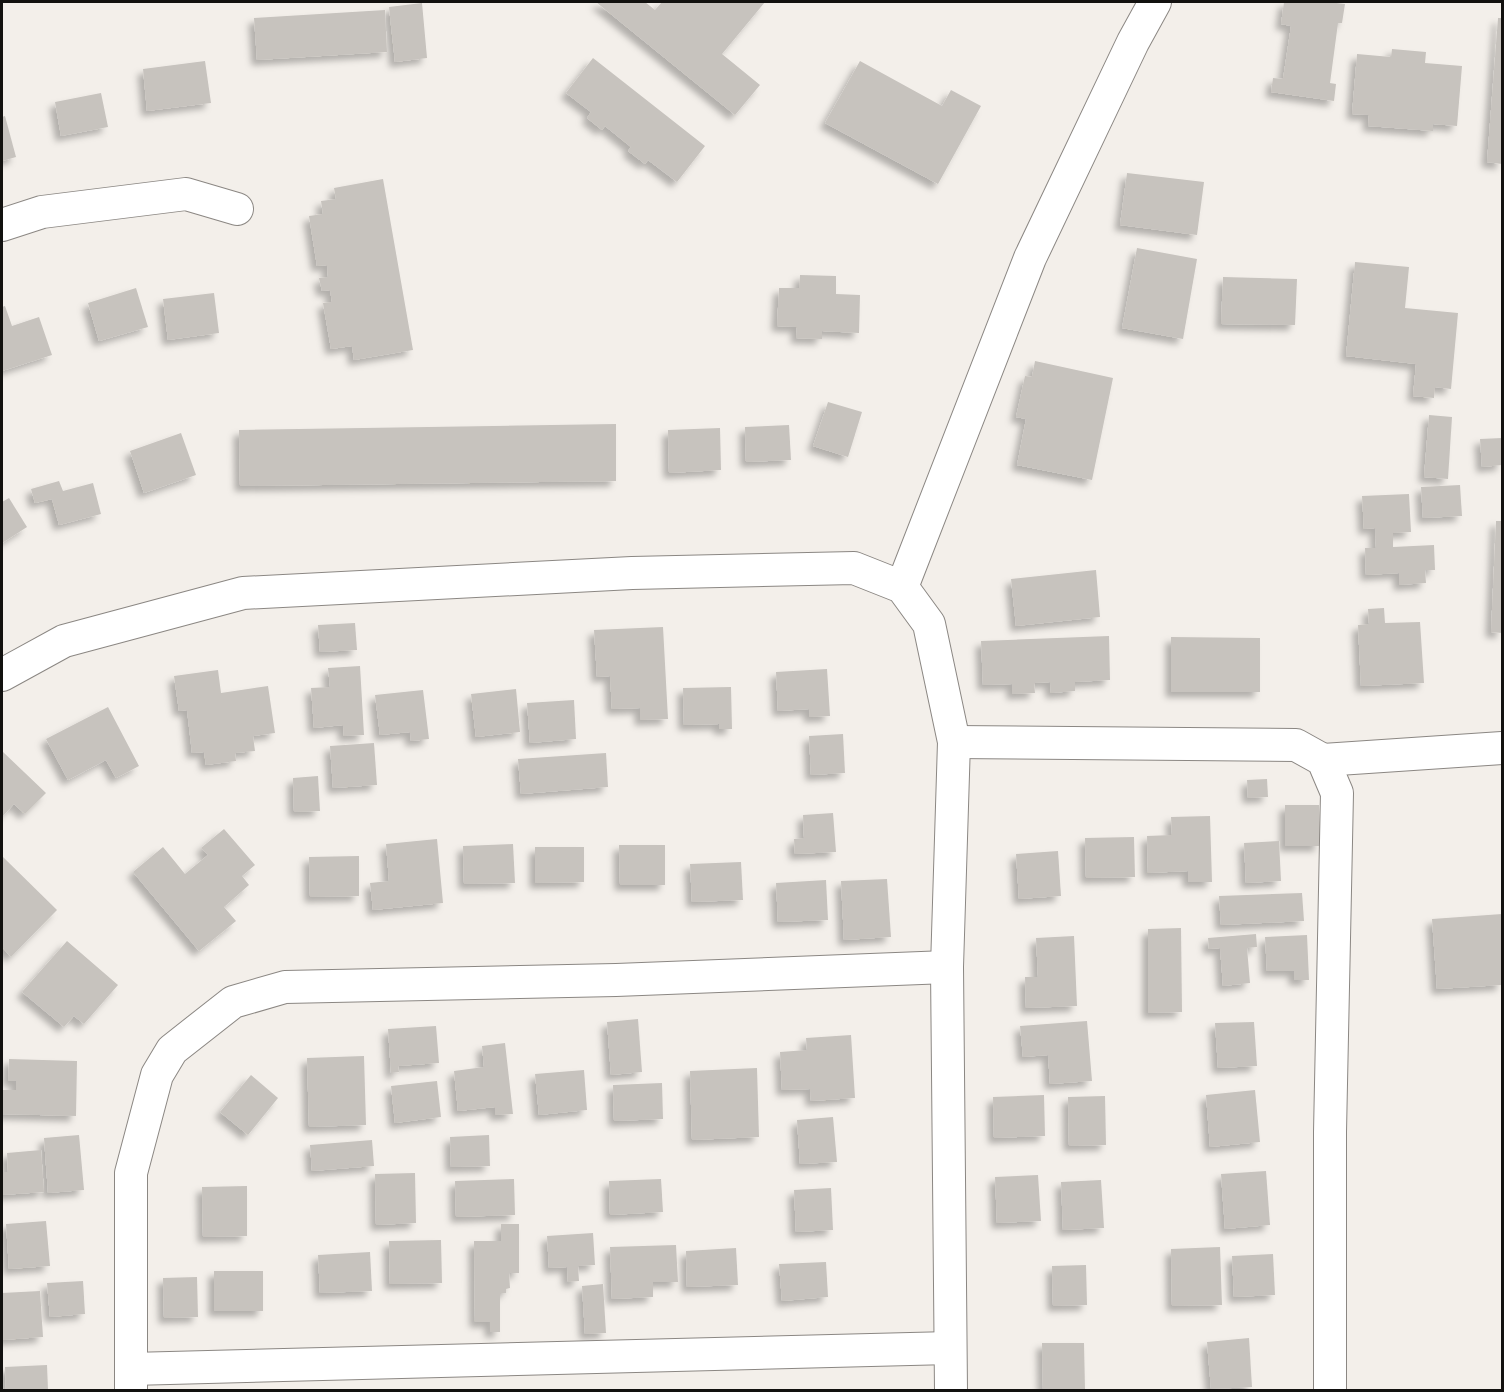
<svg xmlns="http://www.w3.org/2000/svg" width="1504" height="1392" font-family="'Nunito Sans',sans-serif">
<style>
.building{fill:#c7c3be;filter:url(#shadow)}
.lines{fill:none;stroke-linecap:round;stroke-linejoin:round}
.street-casing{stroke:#8b8783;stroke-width:34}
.street{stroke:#fff;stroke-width:32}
</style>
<defs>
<filter id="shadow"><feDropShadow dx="-5.5" dy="5.5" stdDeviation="3" flood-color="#0004"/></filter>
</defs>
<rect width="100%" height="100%" fill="#f3efea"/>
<!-- building -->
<g class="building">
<polygon points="596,2 645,2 655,10 662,2 765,2 722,54 760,85 735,115"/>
<polygon points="1284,2 1328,2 1345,4 1342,23 1338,23 1330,83 1336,84 1334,101 1271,92 1273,78 1283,79 1291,26 1281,24"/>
<polygon points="422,3 427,58 395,62 389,7"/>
<polygon points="385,10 387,52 257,60 254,18"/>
<polygon points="1498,18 1502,18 1502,164 1487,162"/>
<polygon points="1392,49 1426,52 1425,63 1462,66 1457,126 1433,124 1433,131 1368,126 1369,115 1352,114 1357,54 1391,57"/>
<polygon points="593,58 705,146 677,182 648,160 645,164 628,151 631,147 605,126 602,130 587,118 591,112 566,93"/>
<polygon points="205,61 211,103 147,111 143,69"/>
<polygon points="860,61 942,106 951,90 981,106 938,184 825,123"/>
<polygon points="101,93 108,127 61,136 55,102"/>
<polygon points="5,116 16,157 2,161 2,117"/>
<polygon points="1127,173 1204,182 1197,235 1120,225"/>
<polygon points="383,179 413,350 354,360 352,346 331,349 323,303 332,302 330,290 322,291 319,278 328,277 327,265 317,266 309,216 323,214 321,201 336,199 334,188"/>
<polygon points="1137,248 1197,259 1183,339 1122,328"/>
<polygon points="1355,262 1409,267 1405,308 1458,313 1451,389 1435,387 1434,398 1413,396 1416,364 1346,356"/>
<polygon points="800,275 836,276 836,294 860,295 859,333 822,331 822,339 796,338 797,327 777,326 779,288 799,288"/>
<polygon points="1223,277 1297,279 1295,325 1221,324"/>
<polygon points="136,288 148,327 99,341 88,303"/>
<polygon points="214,293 219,333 168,340 163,299"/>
<polygon points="5,306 12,326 39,317 52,355 2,371 2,307"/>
<polygon points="1035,361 1113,378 1092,480 1017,465 1026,419 1016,417 1025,376 1032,377"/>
<polygon points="828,402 862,412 848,457 813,446"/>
<polygon points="1429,415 1452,417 1448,479 1424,477"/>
<polygon points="616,424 616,481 240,486 239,430"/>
<polygon points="789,425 791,460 746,462 745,427"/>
<polygon points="720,428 721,470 669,473 668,430"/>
<polygon points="181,433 196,475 144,493 130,451"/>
<polygon points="1502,438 1502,465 1482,467 1480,439"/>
<polygon points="59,481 63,491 93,483 101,514 59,525 52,499 35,503 31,489"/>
<polygon points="1460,485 1462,516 1423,518 1421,487"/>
<polygon points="1409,494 1411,532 1393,533 1393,547 1434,545 1435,570 1425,570 1426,583 1399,585 1399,573 1366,575 1365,548 1376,548 1375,528 1364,529 1362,496"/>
<polygon points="9,498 27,527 2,543 2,502"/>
<polygon points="1496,521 1502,521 1502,633 1491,632"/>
<polygon points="1096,570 1100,617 1016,626 1011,579"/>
<polygon points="1384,608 1385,623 1420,622 1424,683 1361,686 1358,625 1369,624 1368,609"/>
<polygon points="355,623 357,650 320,652 318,625"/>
<polygon points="663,627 668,719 640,720 640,708 612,709 610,676 597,677 594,630"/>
<polygon points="1109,636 1110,680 1075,682 1075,691 1051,693 1050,682 1034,683 1035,693 1012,694 1012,684 983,685 981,641"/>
<polygon points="1171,637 1260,638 1260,692 1171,692"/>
<polygon points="360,666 364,735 344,736 343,725 314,728 311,688 330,687 328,668"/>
<polygon points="827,669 830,716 809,717 809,709 778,711 776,672"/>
<polygon points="218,670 221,693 268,686 275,733 253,736 255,751 235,753 236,761 206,765 204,752 192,753 187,710 179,711 174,676"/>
<polygon points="731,687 732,729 719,729 719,724 684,725 683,688"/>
<polygon points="516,689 520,732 476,737 471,694"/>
<polygon points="423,690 429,739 411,741 410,732 380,735 375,695"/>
<polygon points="574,700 576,739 530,743 527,703"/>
<polygon points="108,707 139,766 116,778 106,760 68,780 46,739"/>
<polygon points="843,734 845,773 811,775 809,736"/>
<polygon points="374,743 377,785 333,788 330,746"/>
<polygon points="2,751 46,793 25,814 14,804 2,817"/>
<polygon points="606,753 608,787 521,794 518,759"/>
<polygon points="318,776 320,811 294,812 293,778"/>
<polygon points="1267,779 1268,797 1248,798 1247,780"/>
<polygon points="1285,805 1319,805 1320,846 1285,846"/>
<polygon points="833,813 836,852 795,854 794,839 804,838 803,815"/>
<polygon points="1210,816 1212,882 1188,882 1188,871 1148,873 1147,836 1172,835 1171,817"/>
<polygon points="224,829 255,865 242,876 249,885 224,907 236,921 199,951 133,872 163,847 185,874 208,855 201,848"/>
<polygon points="1134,837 1135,877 1086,878 1085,838"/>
<polygon points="437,839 443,903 373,910 370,883 389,881 386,844"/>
<polygon points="1279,841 1281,881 1246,883 1244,843"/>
<polygon points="513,844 515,883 464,884 463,846"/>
<polygon points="619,845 665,845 665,885 620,885"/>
<polygon points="535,847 584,847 584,882 535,883"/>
<polygon points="1058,851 1061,896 1019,899 1016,854"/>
<polygon points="2,856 57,910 11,957 2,947"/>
<polygon points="359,856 359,896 310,897 309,857"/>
<polygon points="741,862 743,900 692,902 690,864"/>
<polygon points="887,879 891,937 844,940 841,881"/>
<polygon points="826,880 828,920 778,922 776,883"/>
<polygon points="1302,893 1304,921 1221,925 1219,896"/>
<polygon points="1502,914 1502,985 1437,989 1432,919"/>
<polygon points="1181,928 1182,1012 1148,1013 1148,929"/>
<polygon points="1256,934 1257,947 1247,948 1250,983 1223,986 1220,948 1209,949 1208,938"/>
<polygon points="1307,935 1309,980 1294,980 1294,971 1267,971 1265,937"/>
<polygon points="1074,936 1077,1006 1026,1008 1025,977 1038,977 1036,938"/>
<polygon points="67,941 118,985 84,1024 74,1016 64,1027 22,992"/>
<polygon points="638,1019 642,1072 611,1075 607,1022"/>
<polygon points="1087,1021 1092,1081 1050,1084 1048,1055 1023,1057 1020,1026"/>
<polygon points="1254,1022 1257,1066 1218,1068 1215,1023"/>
<polygon points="436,1026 439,1063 398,1066 399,1072 391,1073 388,1029"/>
<polygon points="851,1035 855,1098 811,1101 810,1089 782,1090 780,1052 807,1050 806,1038"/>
<polygon points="505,1043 513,1114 495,1115 495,1107 458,1111 454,1071 484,1067 482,1046"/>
<polygon points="364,1056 366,1125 309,1127 307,1058"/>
<polygon points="9,1059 77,1061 76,1116 2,1114 2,1090 16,1090 16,1081 8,1081"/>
<polygon points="757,1068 759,1137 692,1140 690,1071"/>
<polygon points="584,1070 587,1110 539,1115 535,1074"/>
<polygon points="251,1075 278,1098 248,1135 220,1112"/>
<polygon points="437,1081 441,1117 395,1123 391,1086"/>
<polygon points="662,1083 663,1119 614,1121 613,1085"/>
<polygon points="1255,1090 1260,1142 1210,1147 1206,1095"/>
<polygon points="1044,1095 1045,1136 994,1138 993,1097"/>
<polygon points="1105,1096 1106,1145 1069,1146 1068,1097"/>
<polygon points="833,1117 837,1162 800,1164 797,1120"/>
<polygon points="79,1135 84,1190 48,1193 44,1138"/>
<polygon points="489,1135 490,1166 451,1167 450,1137"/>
<polygon points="372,1140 374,1166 312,1171 310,1145"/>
<polygon points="41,1150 44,1192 2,1195 2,1172 8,1172 7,1153"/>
<polygon points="1266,1171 1270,1225 1225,1229 1221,1174"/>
<polygon points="415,1173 416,1223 376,1225 375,1174"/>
<polygon points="1038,1175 1041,1221 997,1223 995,1177"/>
<polygon points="514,1179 515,1215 456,1217 455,1181"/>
<polygon points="661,1179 663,1212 610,1215 609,1181"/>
<polygon points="1101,1180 1104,1228 1063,1230 1061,1182"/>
<polygon points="247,1186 247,1236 203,1237 202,1187"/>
<polygon points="831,1188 833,1230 796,1232 794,1190"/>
<polygon points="46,1221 50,1266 9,1269 6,1224"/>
<polygon points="501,1224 519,1224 519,1273 509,1273 510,1288 506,1289 506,1293 500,1293 500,1332 490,1332 490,1322 475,1322 474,1241 501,1241"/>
<polygon points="593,1233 595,1265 578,1266 579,1281 568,1282 567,1267 549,1268 547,1236"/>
<polygon points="441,1240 442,1283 390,1284 389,1241"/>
<polygon points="676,1245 678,1282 653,1282 653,1297 612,1299 610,1247"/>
<polygon points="1220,1247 1222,1305 1172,1306 1171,1249"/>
<polygon points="736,1248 738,1285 687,1287 686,1251"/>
<polygon points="370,1252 372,1291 320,1293 318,1255"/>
<polygon points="1273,1254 1275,1295 1234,1297 1232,1256"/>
<polygon points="826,1262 828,1297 782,1301 779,1264"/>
<polygon points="1086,1265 1087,1305 1053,1306 1052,1266"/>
<rect x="214" y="1271" width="49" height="40"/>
<polygon points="197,1277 198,1317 164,1318 163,1278"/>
<polygon points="83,1281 85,1314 50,1317 47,1283"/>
<polygon points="603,1284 606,1333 585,1334 582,1286"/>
<polygon points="40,1291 43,1337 2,1340 2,1293"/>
<polygon points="1249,1338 1252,1387 1211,1389 1207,1342"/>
<polygon points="1042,1343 1084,1343 1085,1390 1043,1390"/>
<polygon points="47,1365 48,1390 6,1390 5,1367"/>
</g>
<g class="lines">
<defs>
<g id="street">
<polyline points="2,225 42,212 186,194 237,209"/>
<polyline points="902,587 1030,258 1133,42 1155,2"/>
<polyline points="2,675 64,641 243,593 632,573 854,568 902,587 929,624 954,742 947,967 951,1390"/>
<polyline points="954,742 1296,745 1323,760 1337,793 1330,1132 1330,1390"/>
<polyline points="1323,760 1502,748"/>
<polyline points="131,1369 950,1348"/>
<polyline points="131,1390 131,1173 157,1075 172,1050 233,1002 285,987 616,980 947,967"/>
</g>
</defs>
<!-- street casing -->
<use href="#street" class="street-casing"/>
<!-- street -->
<use href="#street" class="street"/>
</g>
<!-- border -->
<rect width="1504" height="1392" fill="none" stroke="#12110f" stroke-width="6"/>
</svg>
